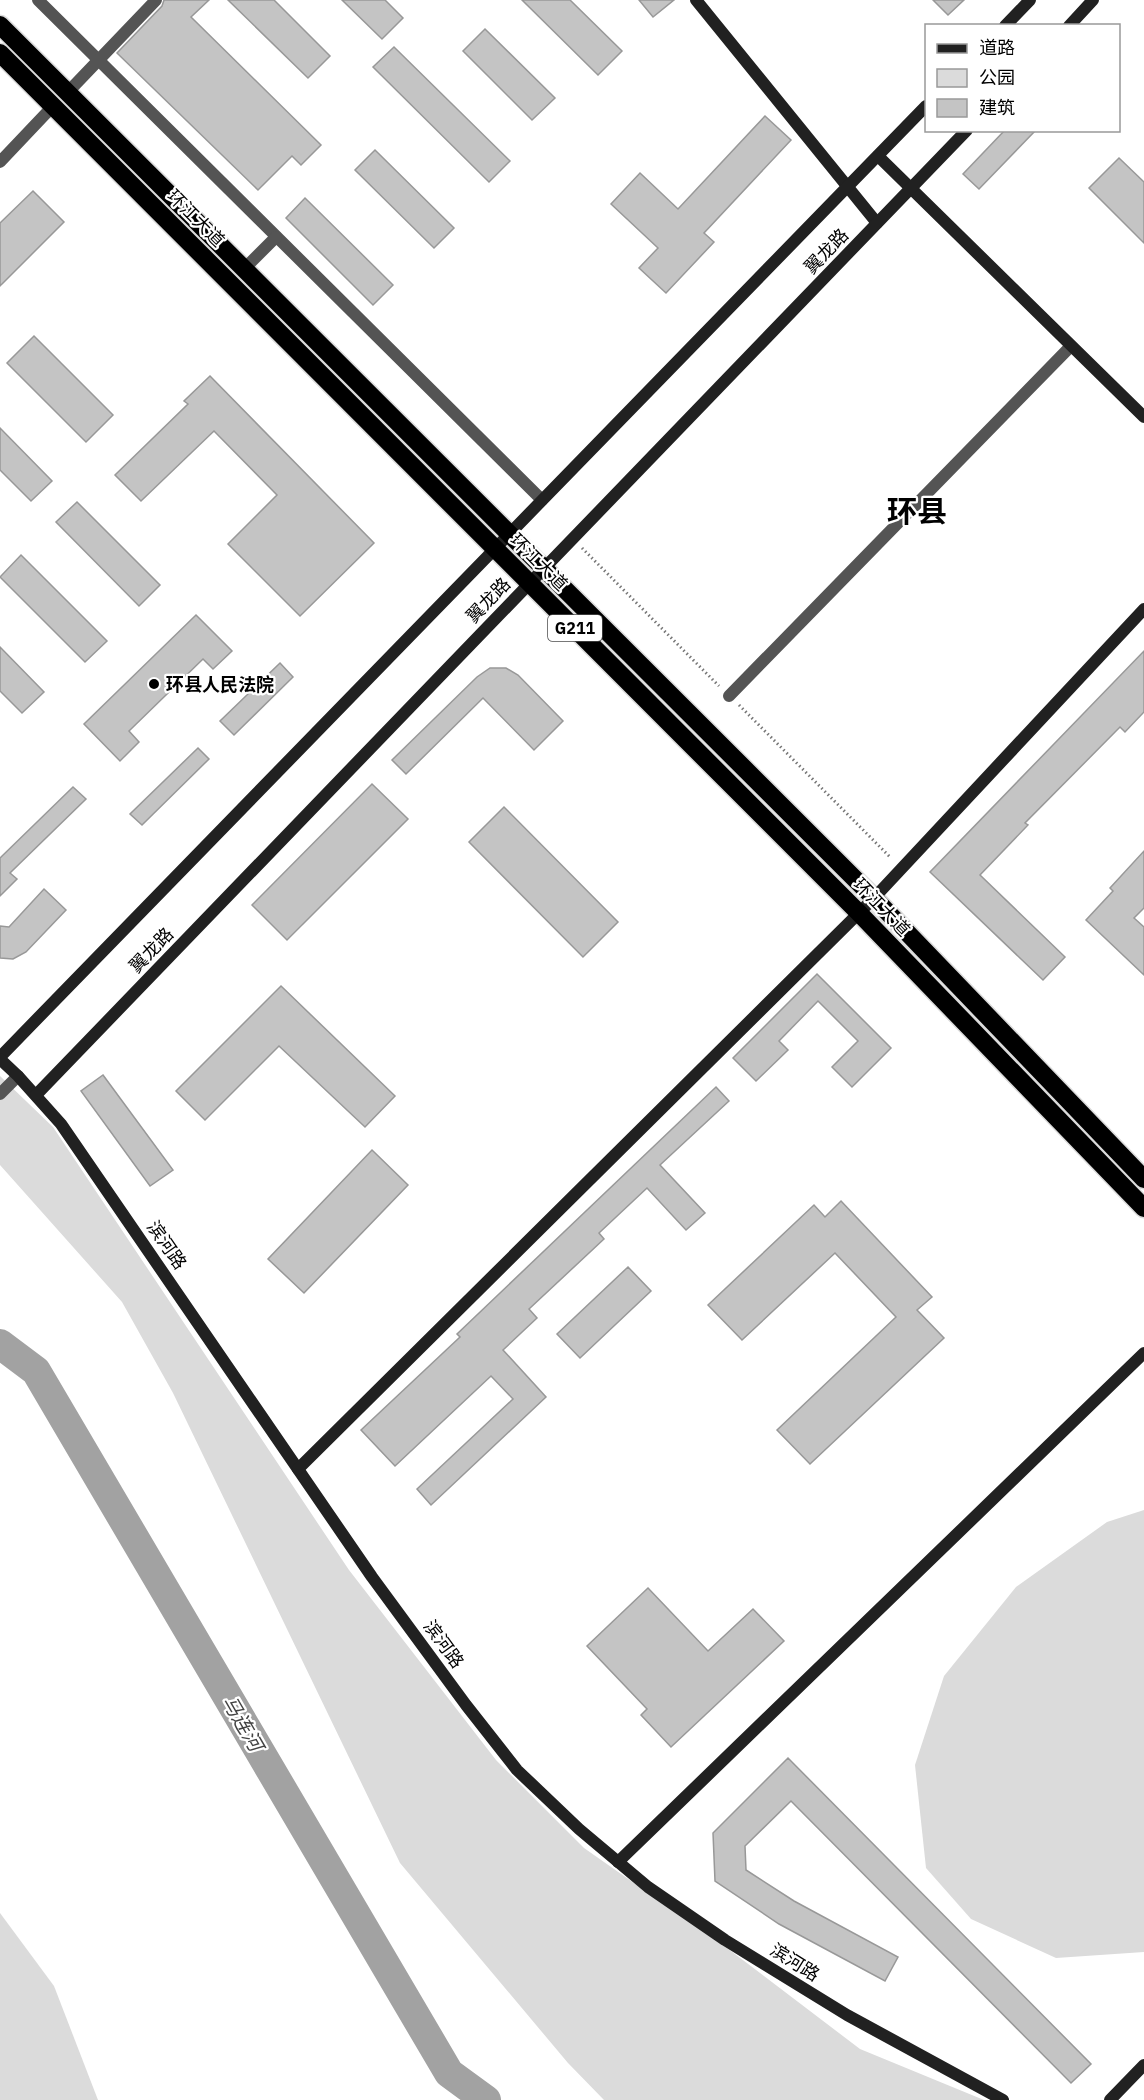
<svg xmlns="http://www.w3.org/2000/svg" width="1144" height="2100" font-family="'IBM Plex Sans','Noto Sans SC',sans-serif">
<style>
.green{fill:#dbdbdb}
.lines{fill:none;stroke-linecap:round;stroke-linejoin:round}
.river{stroke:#a2a2a2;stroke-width:30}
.building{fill:#c4c4c4;stroke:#989898;stroke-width:1.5}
.highway-casing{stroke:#dbdbdb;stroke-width:21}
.path{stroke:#767676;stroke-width:3;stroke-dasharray:1.5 3;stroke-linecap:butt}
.street{stroke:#545454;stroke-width:12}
.secondary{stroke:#212121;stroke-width:12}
.highway{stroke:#000;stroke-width:18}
.poi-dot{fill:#000;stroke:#fff;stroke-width:2}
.labels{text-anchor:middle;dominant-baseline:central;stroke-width:4.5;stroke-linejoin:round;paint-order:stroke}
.shield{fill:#fff;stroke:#4c4c4c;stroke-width:1.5}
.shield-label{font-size:16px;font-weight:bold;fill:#000}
.street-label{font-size:18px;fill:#000;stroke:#fff}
.poi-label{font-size:18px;font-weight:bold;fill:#000;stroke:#fff;text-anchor:start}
.water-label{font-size:20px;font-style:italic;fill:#434343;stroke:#fff}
.town-label{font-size:30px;font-weight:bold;fill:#000;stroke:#fff}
</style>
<rect width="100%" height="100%" fill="#fff"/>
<!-- green -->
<g class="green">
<polygon points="0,1076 53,1127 349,1570 496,1760 584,1848 731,1951 860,2049 984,2100 604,2100 568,2063 400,1863 173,1393 122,1302 0,1165"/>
<polygon points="1144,1510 1144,1952 1056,1958 971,1919 926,1868 915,1765 944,1676 1016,1587 1107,1522"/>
<polygon points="0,1913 54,1986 98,2100 0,2100"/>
</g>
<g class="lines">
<!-- river -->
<polyline class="river" points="0,1344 36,1371 449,2073 486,2100"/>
</g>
<!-- building -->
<g class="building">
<polygon points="164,0 209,0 191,17 321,145 301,165 292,156 258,190 117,53 162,6"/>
<polygon points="228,0 274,0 330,56 308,78"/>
<polygon points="342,0 385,0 403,18 382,39"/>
<polygon points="522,0 570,0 622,51 598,75"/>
<polygon points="639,0 674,0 653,17"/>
<polygon points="933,0 964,0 948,15"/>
<polygon points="485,29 555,98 532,120 463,51"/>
<polygon points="394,47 510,161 489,182 373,67"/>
<polygon points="765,116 791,140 704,233 714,242 666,293 639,268 658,248 611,204 640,173 678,209"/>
<polygon points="1005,130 1036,130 979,189 963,174"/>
<polygon points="375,150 454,228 434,248 355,170"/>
<polygon points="1119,158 1144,182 1144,243 1089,188"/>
<polygon points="33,191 64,222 0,286 0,223"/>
<polygon points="305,198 393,285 373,305 286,218"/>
<polygon points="34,336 113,415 86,442 7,363"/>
<polygon points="210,376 374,543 300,616 228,544 277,495 214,431 141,501 115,475 188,404 184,401"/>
<polygon points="0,428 52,481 31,501 0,470"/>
<polygon points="77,502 160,585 139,606 56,522"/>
<polygon points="21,555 107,641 85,662 0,577"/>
<polygon points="196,615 232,651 213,669 203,659 129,731 139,742 120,761 84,724"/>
<polygon points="0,647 44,692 22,713 0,691"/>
<polygon points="1144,651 1144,712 1125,732 1120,727 1025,823 1028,825 980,875 1065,957 1043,980 930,872"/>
<polygon points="280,663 293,677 234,735 220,721"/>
<polygon points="490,668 506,668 518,675 563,721 534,750 483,698 406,774 392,760 477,677"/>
<polygon points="198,748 209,759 142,825 130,814"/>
<polygon points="372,784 408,819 287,940 252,905"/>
<polygon points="73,787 86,799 10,873 17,879 0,896 0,858"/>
<polygon points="504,807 618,922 583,957 469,842"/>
<polygon points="1144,851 1144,908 1134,918 1144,927 1144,975 1086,920 1113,891 1110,888"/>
<polygon points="44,889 66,910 26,952 13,959 0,958 0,926 9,927"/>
<polygon points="817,974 891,1048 852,1087 832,1067 858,1041 818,1001 779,1041 788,1050 756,1081 733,1058"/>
<polygon points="281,986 395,1096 365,1127 279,1046 205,1120 176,1091"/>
<polygon points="103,1075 173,1170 150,1186 81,1091"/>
<polygon points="716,1087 729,1101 660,1165 705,1213 686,1230 647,1188 599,1233 604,1239 529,1309 537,1318 503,1350 546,1397 431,1505 417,1489 513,1399 491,1376 395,1466 361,1430 460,1337 457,1334"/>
<polygon points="372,1150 408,1185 304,1293 268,1259"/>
<polygon points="841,1201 932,1297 917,1310 944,1338 810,1464 777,1430 896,1317 835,1253 742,1340 708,1305 814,1205 825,1217"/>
<polygon points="628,1267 651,1291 580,1358 557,1334"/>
<polygon points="648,1588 708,1651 753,1609 784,1641 671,1747 641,1715 647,1709 587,1646"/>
<polygon points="788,1758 1091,2064 1071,2083 791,1801 745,1846 746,1870 794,1901 898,1957 885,1981 779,1924 715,1881 713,1833"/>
</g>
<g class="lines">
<defs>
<g id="highway">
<polyline points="0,25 874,898 1144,1179"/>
<polyline points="0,53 859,913 1144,1208"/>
</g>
</defs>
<!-- highway casing -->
<use href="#highway" class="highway-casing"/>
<!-- path -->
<g class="path">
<polyline points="582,548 719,686"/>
<polyline points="739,705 891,858"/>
</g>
<!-- street -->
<g class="street">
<polyline points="38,0 542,500"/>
<polyline points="68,92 156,0"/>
<polyline points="0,162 53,106"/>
<polyline points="245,268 276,237"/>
<polyline points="729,696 1071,346"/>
<polyline points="0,1094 18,1076"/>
</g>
<!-- secondary -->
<g class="secondary">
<polyline points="696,0 877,223"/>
<polyline points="1005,26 1030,0"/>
<polyline points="1069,26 1093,0"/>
<polyline points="878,156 1144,417"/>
<polyline points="0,1057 926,106"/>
<polyline points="0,1059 18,1076 61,1124 372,1577 466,1705 517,1770 579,1829 648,1887 725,1940 847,2015 1003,2100"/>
<polyline points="36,1095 967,130"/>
<polyline points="298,1469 874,898 1144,609"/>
<polyline points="618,1862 1144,1353"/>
<polyline points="1110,2100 1144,2065"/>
</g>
<!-- highway -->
<use href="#highway" class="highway"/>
</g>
<!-- markers -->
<circle class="poi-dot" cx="154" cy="684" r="6"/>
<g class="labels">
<!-- shield labels -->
<rect class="shield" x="548" y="615" width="54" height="26" rx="4.5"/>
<g class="shield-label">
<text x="575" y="628">G211</text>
</g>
<!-- street labels -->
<g class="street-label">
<text transform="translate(196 218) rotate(45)">环江大道</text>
<text transform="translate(826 251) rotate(-46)">翼龙路</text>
<text transform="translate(539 562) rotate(45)">环江大道</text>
<text transform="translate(488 600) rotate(-46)">翼龙路</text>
<text transform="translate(882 907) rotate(46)">环江大道</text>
<text transform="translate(151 950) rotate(-46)">翼龙路</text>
<text transform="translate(167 1245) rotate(55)">滨河路</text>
<text transform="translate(444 1644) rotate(54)">滨河路</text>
<text transform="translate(795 1962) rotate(32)">滨河路</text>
</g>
<!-- poi labels -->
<g class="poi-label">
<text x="166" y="684">环县人民法院</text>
</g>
<!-- water labels -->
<g class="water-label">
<text transform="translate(243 1723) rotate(60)">马连河</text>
</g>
<!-- town labels -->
<g class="town-label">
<text x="917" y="510">环县</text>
</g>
</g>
<!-- legend -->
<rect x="925" y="24" width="195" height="108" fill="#ffffff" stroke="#999999" stroke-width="1.5"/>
<rect x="937" y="44" width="30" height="9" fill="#212121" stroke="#999999" stroke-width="1.5"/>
<text x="979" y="54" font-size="18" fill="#000000">道路</text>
<rect x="937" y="69" width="30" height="18" fill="#dbdbdb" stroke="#999999" stroke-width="1.5"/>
<text x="979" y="84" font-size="18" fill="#000000">公园</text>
<rect x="937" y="99" width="30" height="18" fill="#c4c4c4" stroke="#999999" stroke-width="1.5"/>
<text x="979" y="114" font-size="18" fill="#000000">建筑</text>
</svg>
